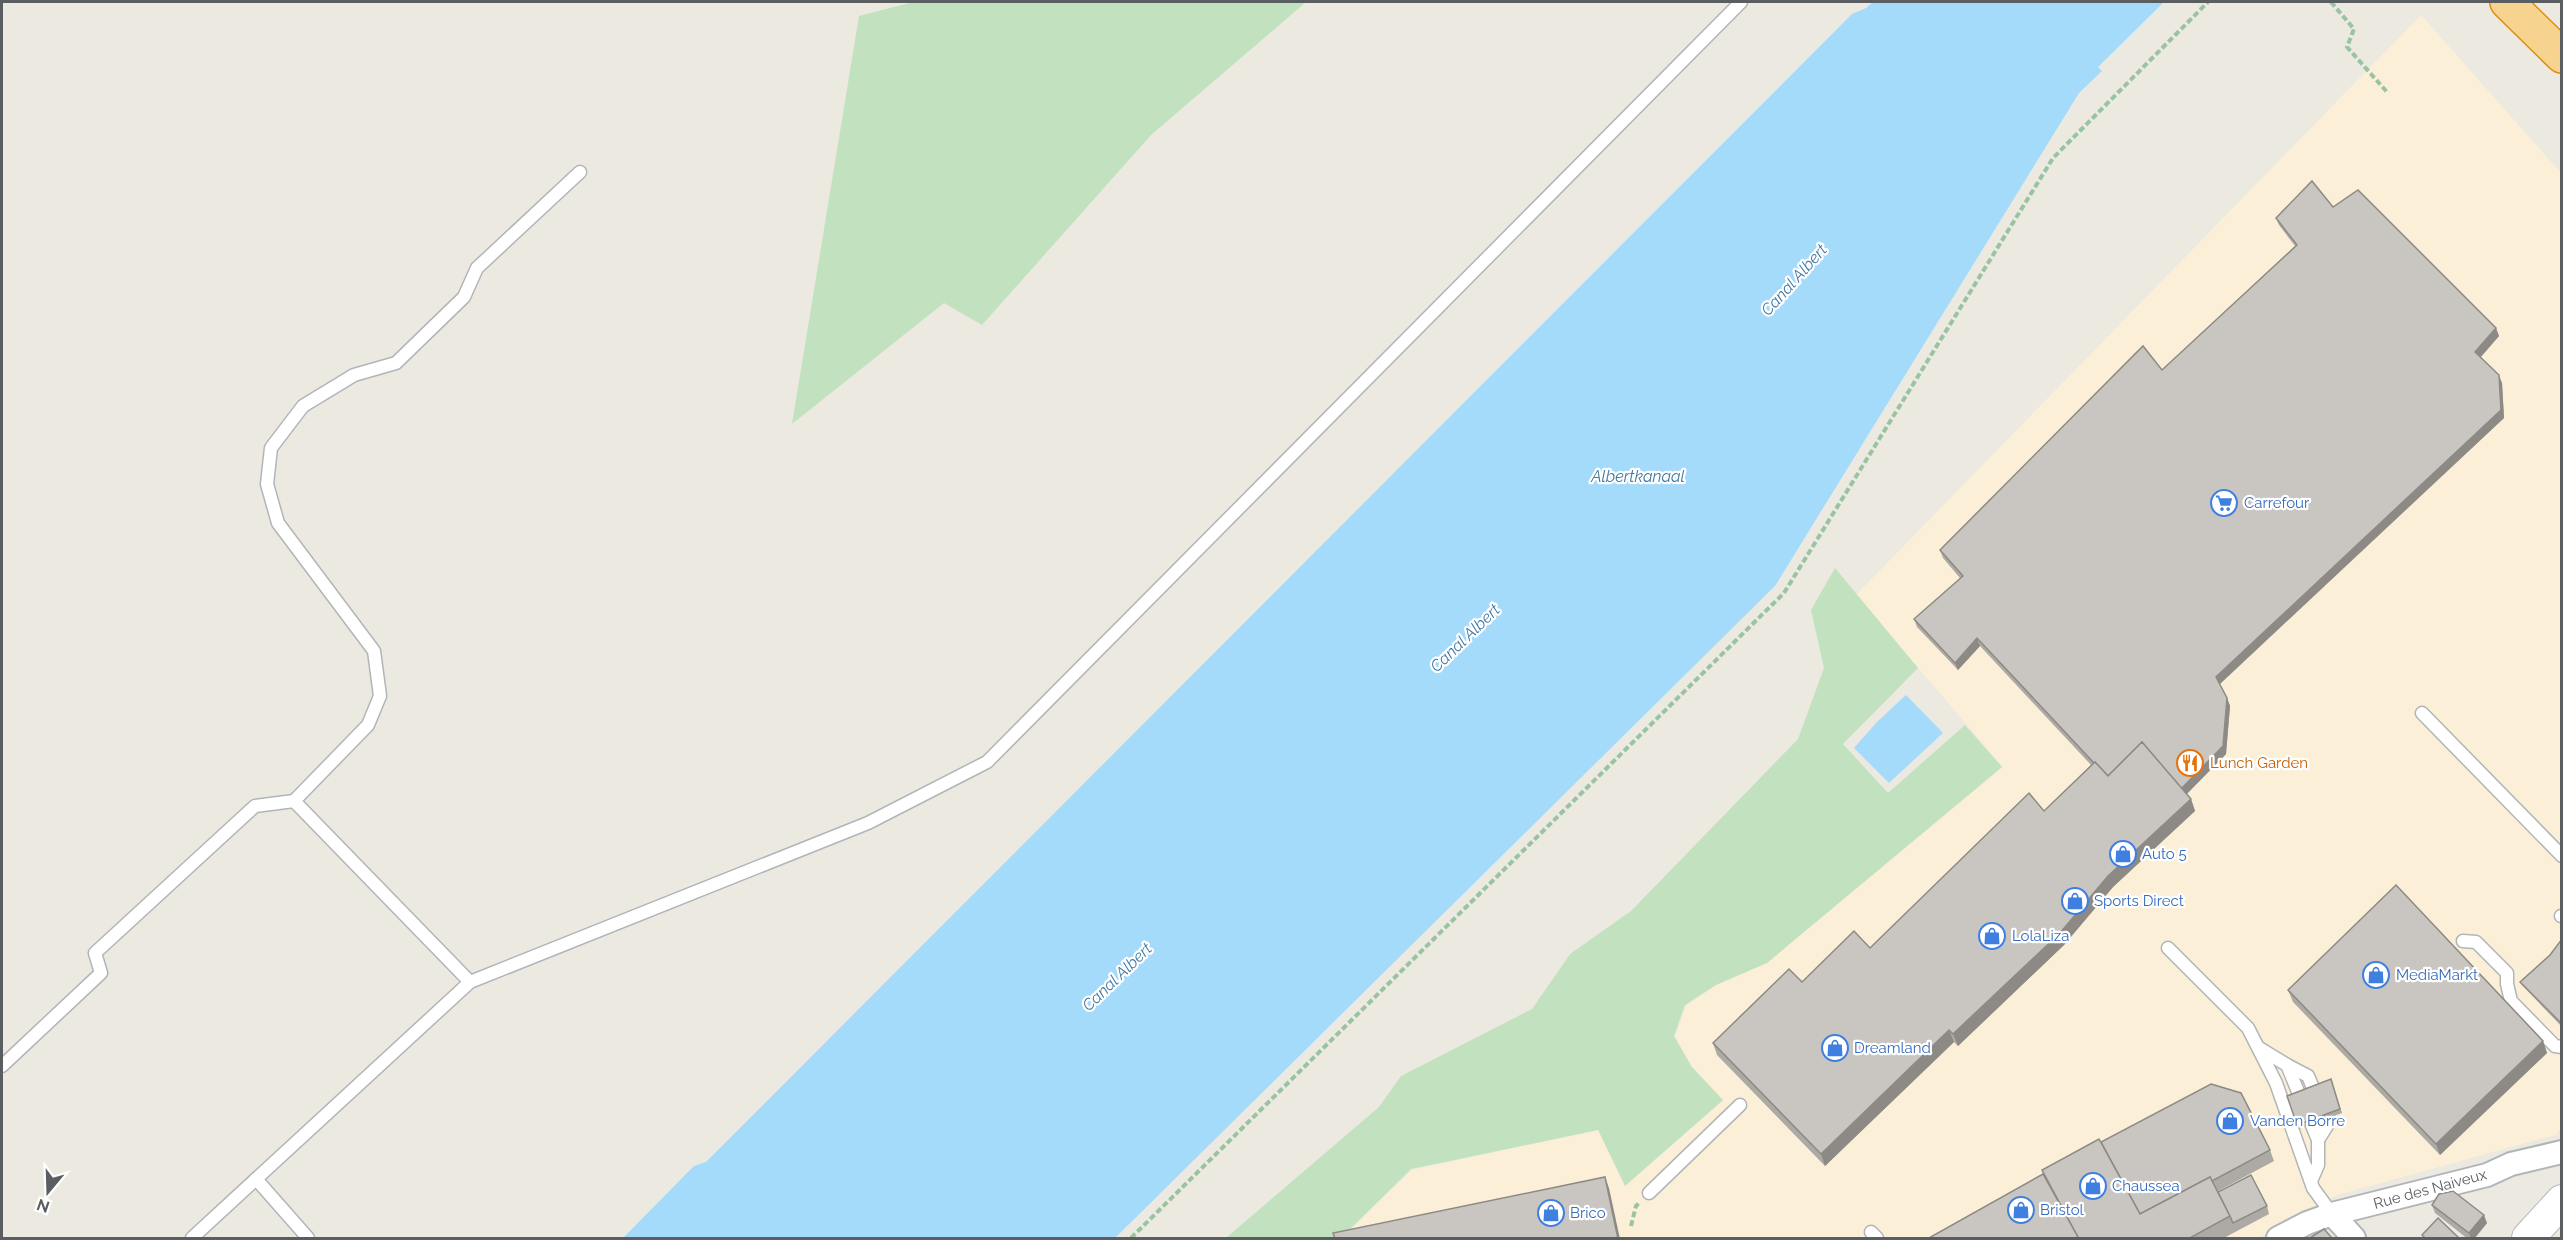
<svg xmlns="http://www.w3.org/2000/svg" width="2563" height="1240" font-family="Raleway,sans-serif">
<style>
.commercial{fill:#fbf0d7}
.green{fill:#c2e2bf}
.water{fill:#a4dbfa}
.lines{fill:none;stroke-linecap:round;stroke-linejoin:round}
.lane-casing{stroke:#b2b5b8;stroke-width:15}
.street-casing{stroke:#b2b5b8;stroke-width:26}
.secondary-casing{stroke:#b3b7bb;stroke-width:34}
.highway-casing{stroke:#e08c0d;stroke-width:36}
.path{stroke:#99c3a1;stroke-width:4;stroke-dasharray:6 3;stroke-linecap:butt}
.lane{stroke:#fff;stroke-width:12}
.street{stroke:#fff;stroke-width:22}
.secondary{stroke:#fff;stroke-width:32}
.highway{stroke:#f6d38e;stroke-width:33}
.wall{fill:#ada9a5}
.shaded-wall{fill:#8d8a86}
.building{fill:#c9c5c0;stroke:#8d8a86;stroke-width:1.5}
.labels{text-anchor:middle;dominant-baseline:central;stroke-width:4.5;stroke-linejoin:round;paint-order:stroke}
.shop-label{font-size:15px;fill:#366cbe;stroke:#fff;text-anchor:start}
.food-label{font-size:15px;fill:#c56008;stroke:#fff;text-anchor:start}
.street-label{font-size:15px;fill:#5a5e61;stroke:#fff}
.water-label{font-size:16px;font-style:italic;fill:#4078a2;stroke:#fff}
</style>
<rect width="100%" height="100%" fill="#ece9e1"/>
<!-- commercial -->
<polygon class="commercial" points="2421,15 2561,173 2562,1127 2555,1135 2337,1195 2259,1238 1342,1238 1412,1170 1599,1130 1625,1186 1723,1101 1692,1067 1675,1037 1686,1006 1716,985 1767,963 2003,767 1856,595"/>
<!-- green -->
<g class="green">
<polygon points="913,2 1306,2 1151,135 982,325 944,303 792,424 859,16"/>
<polygon points="1835,568 1918,668 1843,744 1888,793 1965,725 2002,767 1767,963 1716,985 1685,1005 1674,1036 1692,1067 1723,1100 1625,1186 1598,1130 1411,1169 1341,1238 1226,1238 1379,1107 1401,1076 1532,1009 1570,954 1631,911 1798,739 1824,668 1811,610"/>
</g>
<!-- water -->
<g class="water">
<polygon points="1873,2 2164,2 2098,67 2102,71 2079,93 1775,586 1115,1238 623,1238 694,1166 706,1162 1852,14 1866,8"/>
<polygon points="1906,695 1943,733 1889,783 1854,748 1877,722"/>
</g>
<g class="lines">
<defs>
<g id="lane">
<polyline points="2422,713 2562,856"/>
<polyline points="2561,916 2562,916"/>
<polyline points="2463,941 2476,942 2507,973 2507,984 2511,1001 2555,1046 2562,1047"/>
<polyline points="2168,948 2248,1028 2276,1083 2313,1188 2332,1214"/>
<polyline points="470,982 294,801 368,725 380,696 374,651 278,523 267,484 271,448 303,406 354,375 396,363 464,297 477,268 580,172"/>
<polyline points="2259,1048 2287,1065 2318,1140 2318,1165 2311,1181"/>
<polyline points="2287,1065 2308,1076 2328,1124 2318,1140"/>
<polyline points="2,1066 101,973 95,953 255,806 294,801"/>
<polyline points="256,1179 308,1238"/>
<polyline points="1649,1193 1740,1105"/>
<polyline points="1871,1232 1877,1238"/>
<polyline points="192,1238 470,982 868,823 987,762 1741,2"/>
</g>
<g id="street">
<polyline points="2332,1214 2354,1238"/>
<polyline points="2278,1238 2307,1223 2332,1214 2487,1175 2511,1164 2562,1152"/>
</g>
<polyline id="secondary" points="2528,1238 2562,1201"/>
<polyline id="highway" points="2507,2 2562,56"/>
</defs>
<!-- lane casing -->
<use href="#lane" class="lane-casing"/>
<!-- street casing -->
<use href="#street" class="street-casing"/>
<!-- secondary casing -->
<use href="#secondary" class="secondary-casing"/>
<!-- highway casing -->
<use href="#highway" class="highway-casing"/>
<!-- path -->
<g class="path">
<polyline points="2331,2 2354,29 2347,47 2387,92"/>
<polyline points="1631,1226 1636,1206 1640,1202"/>
<polyline points="1131,1238 1784,593 2053,158 2208,2"/>
</g>
<!-- lane -->
<use href="#lane" class="lane"/>
<!-- street -->
<use href="#street" class="street"/>
<!-- secondary -->
<use href="#secondary" class="secondary"/>
<!-- highway -->
<use href="#highway" class="highway"/>
</g>
<!-- wall -->
<g class="wall">
<polygon points="2333,207 2496,328 2499,336 2481,357 2502,383 2504,418 2219,684 2227,698 2230,706 2226,754 2186,794 2191,799 2195,811 2113,887 2064,945 1958,1046 1954,1042 1825,1166 1717,1055 1713,1043 1802,982 1870,948 2044,811 2091,765 1980,646 1958,670 1917,627 1914,619 1960,578 1943,558 1940,550 2162,370 2295,246 2279,225 2276,218"/>
<polygon points="2562,939 2562,1027 2522,985 2520,982 2550,955"/>
<polygon points="2288,990 2543,1041 2547,1053 2440,1155 2293,1002"/>
<polygon points="2331,1079 2342,1113 2299,1129 2287,1096"/>
<polygon points="2101,1142 2270,1150 2274,1161 2218,1191 2267,1206 2269,1214 2222,1239 1927,1239 2043,1174 2042,1170"/>
<polygon points="2432,1205 2487,1223 2474,1239 2468,1239 2435,1213"/>
</g>
<!-- shaded-wall -->
<g class="shaded-wall">
<polygon points="2496,328 2499,336 2478,360 2475,352"/>
<polygon points="2499,375 2502,383 2504,418 2219,685 2216,677"/>
<polygon points="1977,638 1980,646 1958,670 1955,663"/>
<polygon points="2227,698 2230,706 2226,754 2183,798 2180,790"/>
<polygon points="2191,799 2195,811 2113,887 2064,945 1958,1046 1953,1034 2108,876"/>
<polygon points="1949,1030 1954,1042 1825,1166 1821,1154"/>
<polygon points="2543,1041 2547,1053 2440,1155 2436,1144"/>
<polygon points="1605,1177 1609,1188 1620,1239 1618,1239"/>
<polygon points="2484,1215 2487,1223 2474,1239 2471,1239 2469,1233"/>
</g>
<!-- building -->
<g class="building">
<polygon points="2312,181 2333,207 2358,190 2496,328 2475,352 2499,375 2501,410 2216,677 2227,698 2223,746 2181,789 2142,742 2108,776 2095,762 2094,763 1977,638 1955,663 1914,619 1963,576 1940,550 2143,346 2162,370 2297,245 2276,218"/>
<polygon points="2142,742 2191,799 2108,876 2060,933 1953,1034 1949,1030 1821,1154 1713,1043 1789,969 1802,982 1854,931 1870,948 2029,793 2044,811 2095,762 2108,776"/>
<polygon points="2396,885 2543,1041 2436,1144 2288,990"/>
<polygon points="2562,939 2562,1024 2520,982 2550,955"/>
<polygon points="2331,1079 2340,1109 2297,1125 2287,1096"/>
<polygon points="2211,1084 2241,1093 2270,1150 2212,1181 2210,1177 2140,1214 2101,1142"/>
<polygon points="2099,1139 2140,1214 2210,1177 2230,1216 2188,1239 2079,1239 2042,1170"/>
<polygon points="2043,1174 2079,1239 1927,1239"/>
<polygon points="2251,1175 2267,1206 2233,1223 2230,1216 2218,1192"/>
<polygon points="1605,1177 1618,1239 1335,1239 1333,1233"/>
<polygon points="2453,1191 2484,1215 2469,1233 2432,1205 2439,1194"/>
<polygon points="2438,1218 2459,1238 2458,1239 2426,1239 2422,1235"/>
<polygon points="2324,1229 2333,1239 2308,1239"/>
</g>
<!-- icons -->
<defs>
<symbol id="supermarket-ring" viewBox="-11 -11 22 22"><circle r="9.5" fill="#fff" stroke="#3f7fe0" stroke-width="1.5"/><path d="M-6-5.5h2.5l.6 2H6L4.5 2H-2.5L-4.4-4H-6ZM-1.5 3.2a1.3 1.3 0 1 0 .1 0ZM3 3.2a1.3 1.3 0 1 0 .1 0Z" fill="#3f7fe0"/></symbol>
<symbol id="restaurant-ring" viewBox="-11 -11 22 22"><circle r="9.5" fill="#fff" stroke="#e8710a" stroke-width="1.5"/><path d="M-5-6h1v4h1v-4h1v4h1v-4h1v5L-1.5 .5V6h-2V.5L-5-1ZM5-6V6H3V1.5H1.5Q1.5-4 5-6Z" fill="#e8710a"/></symbol>
<symbol id="shop-ring" viewBox="-11 -11 22 22"><circle r="9.5" fill="#fff" stroke="#3f7fe0" stroke-width="1.5"/><path d="M-5-2.5h2.3a2.7 3.5 0 0 1 5.4 0H5L5.5 6h-11ZM-1.5-2.5h3a1.5 2.3 0 0 0-3 0Z" fill="#3f7fe0"/></symbol>
</defs>
<g fill-rule="evenodd">
<use href="#supermarket-ring" x="2209" y="488" width="30" height="30"/>
<use href="#restaurant-ring" x="2175" y="748" width="30" height="30"/>
<use href="#shop-ring" x="2108" y="839" width="30" height="30"/>
<use href="#shop-ring" x="2060" y="886" width="30" height="30"/>
<use href="#shop-ring" x="1977" y="921" width="30" height="30"/>
<use href="#shop-ring" x="2361" y="960" width="30" height="30"/>
<use href="#shop-ring" x="1820" y="1033" width="30" height="30"/>
<use href="#shop-ring" x="2215" y="1106" width="30" height="30"/>
<use href="#shop-ring" x="2078" y="1171" width="30" height="30"/>
<use href="#shop-ring" x="2006" y="1195" width="30" height="30"/>
<use href="#shop-ring" x="1536" y="1198" width="30" height="30"/>
</g>
<g class="labels">
<!-- shop labels -->
<g class="shop-label">
<text x="2244" y="503">Carrefour</text>
<text x="2142" y="854">Auto 5</text>
<text x="2094" y="901">Sports Direct</text>
<text x="2012" y="936">LolaLiza</text>
<text x="2396" y="975">MediaMarkt</text>
<text x="1854" y="1048">Dreamland</text>
<text x="2250" y="1121">Vanden Borre</text>
<text x="2112" y="1186">Chaussea</text>
<text x="2040" y="1210">Bristol</text>
<text x="1570" y="1213">Brico</text>
</g>
<!-- food labels -->
<g class="food-label">
<text x="2210" y="763">Lunch Garden</text>
</g>
<!-- street labels -->
<g class="street-label">
<text transform="translate(2430 1189) rotate(-15)">Rue des Naiveux</text>
</g>
<!-- water labels -->
<g class="water-label">
<text transform="translate(1794 280) rotate(-48)">Canal Albert</text>
<text x="1638" y="476">Albertkanaal</text>
<text transform="translate(1465 638) rotate(-44)">Canal Albert</text>
<text transform="translate(1117 977) rotate(-44)">Canal Albert</text>
</g>
</g>
<!-- border -->
<rect width="2563" height="1240" fill="none" stroke="#5a5e61" stroke-width="6"/>
<!-- north arrow -->
<g transform="translate(48 1192) rotate(199)" stroke="#ffffff" stroke-width="4.5" paint-order="stroke">
<path d="M0-4.5L10 22L0 15L-10 22Z" fill="#5a5e61"/>
<text y="-9" font-size="16" font-weight="bold" text-anchor="middle" fill="#5a5e61">N</text>
</g>
</svg>
